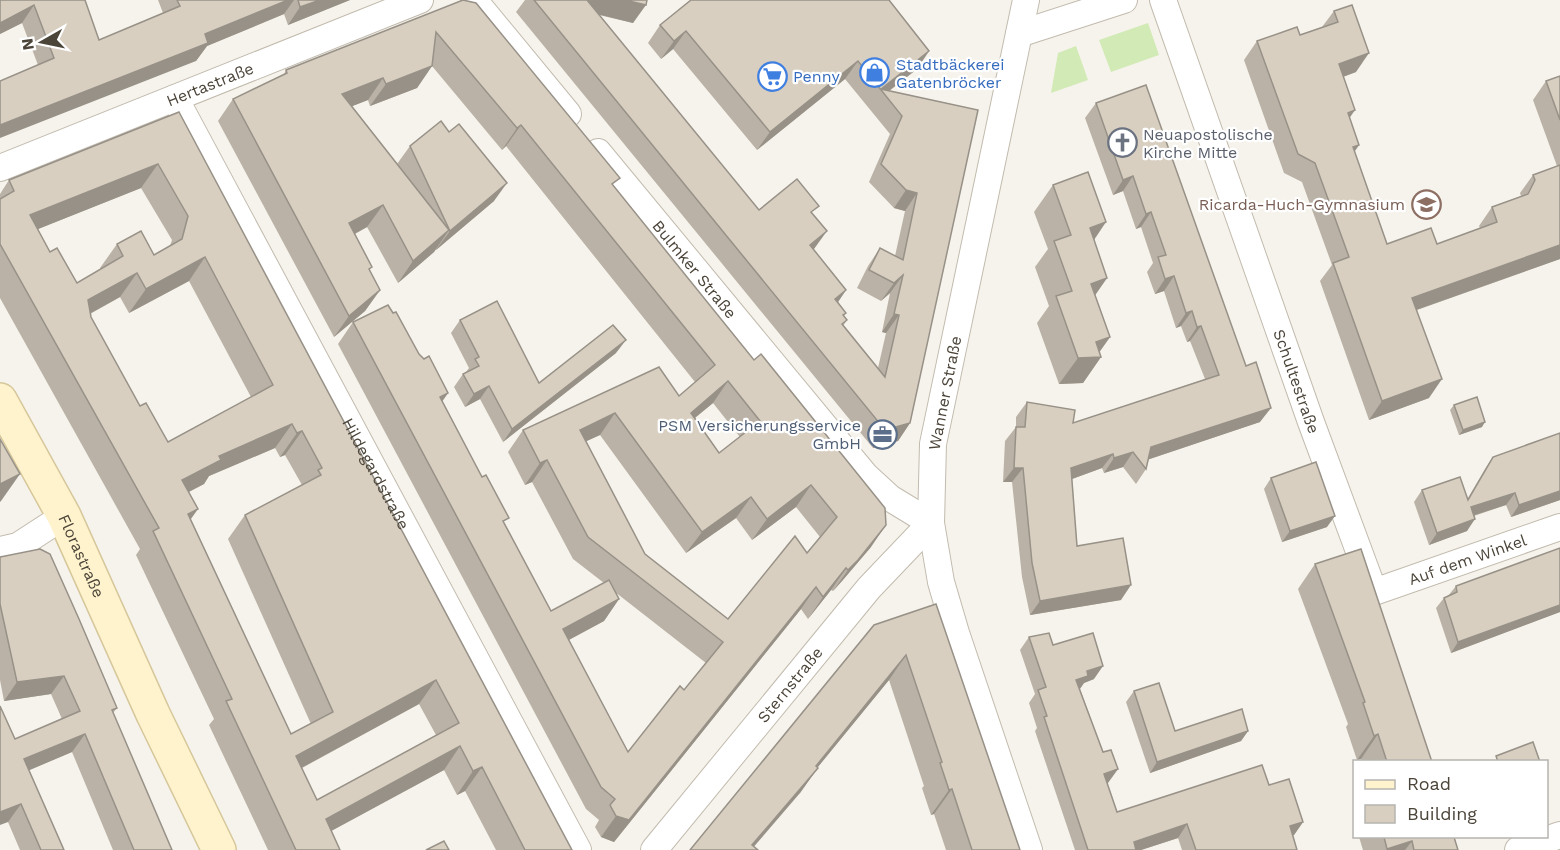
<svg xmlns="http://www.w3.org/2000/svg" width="1560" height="850" font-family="'Work Sans',sans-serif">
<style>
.green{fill:#d2eab5}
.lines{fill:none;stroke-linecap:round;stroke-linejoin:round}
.minor-casing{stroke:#c2bbae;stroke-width:28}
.secondary-casing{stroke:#d6c79b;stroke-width:36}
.minor{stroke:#fff;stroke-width:26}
.secondary{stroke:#fff3cd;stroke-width:33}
.wall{fill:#bab2a6;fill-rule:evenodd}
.shaded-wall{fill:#979187}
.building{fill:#d8cfc1;stroke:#979187;stroke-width:1.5;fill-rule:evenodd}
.labels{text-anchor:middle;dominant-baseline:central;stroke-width:4.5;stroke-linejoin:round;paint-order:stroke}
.shop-label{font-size:16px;fill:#366cbe;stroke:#fff;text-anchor:start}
.street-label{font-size:16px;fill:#4b4439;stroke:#fff}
.worship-label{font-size:16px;fill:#5b616d;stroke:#fff;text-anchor:start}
.education-label{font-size:16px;fill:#785e54;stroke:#fff;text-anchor:end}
.service-label{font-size:16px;fill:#4e5e75;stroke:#fff;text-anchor:end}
</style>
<rect width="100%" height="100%" fill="#f6f3ec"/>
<!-- green -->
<g class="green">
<polygon points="1148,23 1159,55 1111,72 1099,40"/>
<polygon points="1076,46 1088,80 1051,93 1058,53"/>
</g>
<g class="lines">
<defs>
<g id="minor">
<polyline points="474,0 568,114"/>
<polyline points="1026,0 933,444 931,523 941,582 956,633 1029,850"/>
<path id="s1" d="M1163,0l148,422 59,159"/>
<polyline points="1019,34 1124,0"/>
<path id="s2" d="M175,98l403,752"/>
<path id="s3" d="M598,152l267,323 25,23 41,25"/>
<path id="s4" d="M0,168l420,-168"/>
<polyline points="0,550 18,546 64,516"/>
<path id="s5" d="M1374,592l186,-65"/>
<path id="s6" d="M654,850l215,-262 62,-65"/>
<polyline points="1518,850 1560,835"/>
</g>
<g id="secondary">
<path id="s7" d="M0,400l64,116 89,198 66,136"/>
</g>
</defs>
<!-- minor casing -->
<use href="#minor" class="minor-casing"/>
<!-- secondary casing -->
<use href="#secondary" class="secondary-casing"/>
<!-- minor -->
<use href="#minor" class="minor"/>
<!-- secondary -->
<use href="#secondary" class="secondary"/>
</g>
<!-- wall -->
<g class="wall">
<polygon points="0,0 85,0 99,40 163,13 158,0 350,0 288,25 284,14 207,46 196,61 38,65 22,23 0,34"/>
<path d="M463,0l151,186 257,361 -29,34 -9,10 -2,-1 -23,29 -7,-10 -187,233 -13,-5 -6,-10 4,-7 -13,-11 -248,-465 15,-22 40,-9 26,41 29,39 -6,9 62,122 47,87 53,-28 -31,-24 -41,-77 -7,3 -17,-33 15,-22 156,-34 16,-14 -189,-236 -4,4 -70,-84 -15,22 -47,18 -2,-6 -16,6 45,58 13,-18 84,55 -58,49v-1l-2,3 -36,31 -31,-56 -12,7 15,37 10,19 -15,21 -31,26 -116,-216 15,-22 50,-23 3,-6zM713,403l27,34 -21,16 -24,-35zM600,435l86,118 50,-35 16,22 44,-33 24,30 -13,16 -79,66 -83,-65 -59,-113zM615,592l91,71 -22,27 -56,62 -59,-112 35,-19 15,-22z"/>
<polygon points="525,0 647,0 633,23 599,15 759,210 813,215 813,250 846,290 838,302 846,313 844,316 847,320 843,326 878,368 886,333 882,332 890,293 881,301 857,288 868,266 880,248 895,256 905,211 894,208 869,182 890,134 845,79 757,150 673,49 661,59 648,43 660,25 929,51 917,69 889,91 978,110 910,423 898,441 873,448 516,12"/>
<polygon points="1334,11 1356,72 1343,77 1350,118 1359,145 1354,152 1387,244 1437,244 1480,228 1479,226 1492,207 1521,196 1520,193 1533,175 1557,166 1533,100 1546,81 1560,76 1560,259 1417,310 1429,398 1369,420 1320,281 1332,265 1302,182 1284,173 1244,60 1257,41 1300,35 1322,27"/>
<polygon points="1096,103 1260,422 1149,459 1146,469 1136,484 1123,467 1104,473 1102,468 1072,479 1077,546 1121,600 1030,615 1022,577 1012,482 1003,482 1005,441 1016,427 1016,417 1027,402 1073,423 1205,379 1190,341 1187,342 1181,326 1176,328 1164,291 1155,294 1147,272 1153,263 1141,227 1136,229 1123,191 1113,195 1085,118"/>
<path d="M179,112l393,738h-76l-31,-59 -8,4 -13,-25 -113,61 9,19h-72l-59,-125 5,-6 -78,-164 4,-6 -140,-251v-104l9,-14zM141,188l31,52 -2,6 -16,9 -37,-11 -17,24 1,1 -24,14 -27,-31 -12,-23zM189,281l62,116 -83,45 -28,-36 -49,-89 -1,-3 30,-17 9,16zM275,448l5,9 5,-2 17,30 -57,30 -17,24 83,185 -20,10 -100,-214 -2,-28 15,-8 5,-8zM419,704l17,31 -119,65 -15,-32z"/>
<polygon points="1053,185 1094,240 1107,278 1095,295 1110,337 1099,352 1101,357 1083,383 1059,384 1037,323 1049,306 1035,267 1048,249 1034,212"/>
<polygon points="460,320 539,383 616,353 503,442 480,399 465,407 454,387 463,374 466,372 469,368 451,333"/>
<polygon points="1454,405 1482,427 1459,435 1450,410"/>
<polygon points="1493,457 1560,500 1511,517 1506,505 1474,516 1467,531 1429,545 1414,502 1422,490 1468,498 1485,469"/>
<polygon points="1271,478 1327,527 1282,542 1264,489"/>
<polygon points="0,557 117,708 113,713 172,850 113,850 72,752 29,770 64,850 20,850 8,822 15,739 62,719 51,694 4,701 0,680"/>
<polygon points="1315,564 1432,762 1362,762 1361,759 1357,760 1346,727 1348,724 1298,589"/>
<polygon points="1456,586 1560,612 1451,653 1436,608 1444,598 1448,596"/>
<polygon points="936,604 1020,850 946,850 934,814 931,815 922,788 924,786 889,680 817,768 800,793 690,850"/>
<polygon points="1029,637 1053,645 1094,679 1084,683 1080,689 1103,752 1118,769 1107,783 1117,812 1269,785 1303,822 1294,835 1293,835 1297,850 1182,850 1178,838 1141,850 1075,850 1035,731 1037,728 1029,703 1035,694 1020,650"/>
<polygon points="1134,691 1175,731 1248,731 1241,741 1150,773 1126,702"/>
<polygon points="1359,837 1454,837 1458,850 1363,850"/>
</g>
<!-- shaded-wall -->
<g class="shaded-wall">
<polygon points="288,0 294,0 284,14 207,46 196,61 0,138 0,125 205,34"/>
<polygon points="320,0 350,0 288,25 300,7"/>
<polygon points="569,0 625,0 646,5 633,23 565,6"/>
<polygon points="34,5 22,23 0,34 0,23"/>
<polygon points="686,31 673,49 661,59 674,41"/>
<polygon points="929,51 917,69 885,94 881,89"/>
<polygon points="1369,53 1356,72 1326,83 1339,64"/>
<polygon points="858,61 845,79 757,150 770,132"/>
<polygon points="432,66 417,88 370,106 386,84"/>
<polygon points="383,78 368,100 327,116 342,94"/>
<polygon points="1355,110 1342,129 1348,113"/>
<polygon points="521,125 506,146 502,150 517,128"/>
<polygon points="1359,145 1346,164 1353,147"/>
<polygon points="158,164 141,188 13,239 30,215"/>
<polygon points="1133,176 1123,191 1113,195 1123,180"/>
<polygon points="507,183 494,201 436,250 450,231"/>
<polygon points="906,190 917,193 905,211 894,208"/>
<polygon points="383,205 367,227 334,245 349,223"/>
<polygon points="1151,212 1141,227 1136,229 1146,214"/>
<polygon points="1106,222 1088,249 1090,228"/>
<polygon points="449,230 434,252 398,283 413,261"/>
<polygon points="827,231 814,249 797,263 810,245"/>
<polygon points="1560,245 1560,259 1399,316 1412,298"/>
<polygon points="205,257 189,281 129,313 146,289"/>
<polygon points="137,273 120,297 71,324 88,300"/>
<polygon points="903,275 890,293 881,301 894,283"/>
<polygon points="1174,276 1164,291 1155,294 1165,279"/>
<polygon points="1107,278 1089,304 1091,284"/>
<polygon points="380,290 365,311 334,337 349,316"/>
<polygon points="846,290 834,308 835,299"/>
<polygon points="1192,311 1181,326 1176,328 1186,313"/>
<polygon points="894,314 899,315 886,333 882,332"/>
<polygon points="1201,326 1190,341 1187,342 1197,327"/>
<polygon points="1110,337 1096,357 1101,357 1083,383 1059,384 1078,358 1096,342"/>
<polygon points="626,340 616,353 503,442 512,429"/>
<polygon points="1442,379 1429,398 1369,420 1382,401"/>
<polygon points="728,381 713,403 675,434 691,413"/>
<polygon points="489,386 480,399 465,407 474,394"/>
<polygon points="448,393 433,414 440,397"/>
<polygon points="1271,408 1260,422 1141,462 1151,447"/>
<polygon points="615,413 600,435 565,451 580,430"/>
<polygon points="1485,422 1482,427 1459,435 1463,430"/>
<polygon points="910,423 898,441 873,448 885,430"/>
<polygon points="292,424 275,448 209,476 204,484 165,504 182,480 219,456"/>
<polygon points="302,431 285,455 280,457 297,433"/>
<polygon points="1133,452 1123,467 1104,473 1114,458"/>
<polygon points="1113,454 1102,468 1061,483 1071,468"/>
<polygon points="547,460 532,482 525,485 540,463"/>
<polygon points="1014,468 1023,468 1012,482 1003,482"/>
<polygon points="20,474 1,501 0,502 0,484"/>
<polygon points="811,485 796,507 752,540 767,519"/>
<polygon points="1560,491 1560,500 1511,517 1519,505"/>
<polygon points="1515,493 1506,505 1462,519 1471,507"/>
<polygon points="751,497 736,518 686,553 702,532"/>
<polygon points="198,509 181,533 188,514"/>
<polygon points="1335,516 1327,527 1282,542 1290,531"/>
<polygon points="1475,519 1467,531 1429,545 1437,533"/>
<polygon points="886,525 871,547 842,581 833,591 848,570"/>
<polygon points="846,568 831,590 808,619 823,597"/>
<polygon points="1131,585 1121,600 1030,615 1040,601"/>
<polygon points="816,587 801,609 614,842 601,837 616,816"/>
<polygon points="619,599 604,621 548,651 563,629"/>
<polygon points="1560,605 1560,612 1451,653 1458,642"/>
<polygon points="906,655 889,680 804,784 818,768 800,793 751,850 748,850"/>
<polygon points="1103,666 1094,679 1084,683 1079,690 1076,680 1087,671"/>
<polygon points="64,676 51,694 4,701 17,682"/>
<polygon points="436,680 419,704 279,780 296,756"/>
<polygon points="1248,731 1241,741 1150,773 1157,762"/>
<polygon points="85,734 72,752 11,778 24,759"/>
<polygon points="1378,734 1361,759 1357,760 1374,736"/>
<polygon points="460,746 444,770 309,843 326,819"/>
<polygon points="482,767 465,791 457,795 473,771"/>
<polygon points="1118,769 1108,783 1095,787 1104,774"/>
<polygon points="952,789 934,814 931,815 949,790"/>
<polygon points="21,804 8,822 0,825 0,812"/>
<polygon points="1303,822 1294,835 1281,839 1290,826"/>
<polygon points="1187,824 1178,838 1141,850 1128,850 1134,842"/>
<polygon points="1412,841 1405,850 1387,850 1387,849"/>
</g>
<!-- building -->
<g class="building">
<polygon points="0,0 85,0 99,40 180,6 177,0 288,0 205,34 208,43 0,125 0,81 54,58 34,5 0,23"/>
<polygon points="298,0 320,0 300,7"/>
<path d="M463,0l13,3 144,175 -8,6 142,176 7,-6 124,154 1,17 -28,35 -10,10 -2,-2 -23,29 -7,-10 -187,233 -13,-4 -6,-11 5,-6 -14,-12 -248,-465 35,-17 5,8 3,-1 23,42 5,5 5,-3 19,37 -8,4 42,80 4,-2 23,43 -6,3 48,90 58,-31 10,19 -56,30 65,123 52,-66 4,4 39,-48 -135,-105 -41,-77 -7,3 -17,-33 136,-63 20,29 36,-31 -194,-240 -4,3 -81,-96 -4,34 -46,18 -3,-6 -41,16 107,136 -36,31 -30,-56 -34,18 23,44 -3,2 11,21 -31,26 -116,-217 54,-26 -1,-3zM728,381l32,40 -41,32 -28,-40zM615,413l87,119 49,-35 16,22 44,-34 26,32 -30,36 -12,-17 -67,83 -83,-65 -65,-124z"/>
<polygon points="534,0 587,0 759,210 797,179 819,206 811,212 827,231 810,245 846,290 835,299 846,313 843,315 847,320 842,324 885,377 899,315 894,314 903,275 894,283 869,270 880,248 903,260 917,193 906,190 881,164 902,116 858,61 770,132 686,31 674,41 660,25 691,0 889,0 929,51 881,89 978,110 910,423 885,430"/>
<polygon points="625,0 647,0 646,5"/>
<polygon points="1352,5 1369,53 1339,64 1355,110 1348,113 1359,145 1353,147 1387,244 1431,228 1437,244 1497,222 1492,207 1528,194 1535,180 1533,175 1560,165 1560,245 1412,298 1442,379 1382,401 1333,263 1349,257 1315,163 1298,154 1257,41 1297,27 1300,35 1338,22 1334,11"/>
<polygon points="1560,76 1560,120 1546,81"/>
<polygon points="1146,85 1246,366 1256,362 1271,408 1151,447 1146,469 1133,452 1114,458 1113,454 1071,468 1077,546 1123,538 1131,585 1040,601 1032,563 1023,468 1014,468 1016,427 1025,427 1027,402 1075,410 1073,423 1219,375 1201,326 1197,327 1192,311 1186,313 1174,276 1165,279 1158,257 1166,255 1151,212 1146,214 1133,176 1123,180 1096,103"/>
<path d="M179,112l393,738h-47l-43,-83 -9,4 -13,-25 -134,73 14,31h-44l-70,-149 6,-2 -79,-168 6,-3 -159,-284v-45l14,-8 -5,-11zM158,164l30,52 -6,23 -28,16 -13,-24 -24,13 6,12 -46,27 -20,-35 -7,4 -20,-37zM205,257l68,128 -105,57 -22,-39 -6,3 -49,-89 -3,-17 49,-27 9,16zM292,424l5,9 5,-2 20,37 -4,2 3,5 -76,40 88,197 -42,22 -103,-220 10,-5 -16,-29 39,-20 -2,-4zM436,680l23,43 -142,77 -21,-44z"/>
<polygon points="441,121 449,132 459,124 507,183 450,231 410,146"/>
<polygon points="1088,172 1106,222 1090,228 1107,278 1091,284 1110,337 1096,342 1101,357 1078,358 1056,296 1072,291 1054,241 1071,235 1053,185"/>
<polygon points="497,301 539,383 613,325 626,340 512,429 489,386 474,394 463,374 479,366 475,359 479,357 460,320"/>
<polygon points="1477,397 1485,422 1463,430 1454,405"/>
<polygon points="1560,433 1560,491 1519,505 1515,493 1471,507 1475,519 1437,533 1422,490 1460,477 1468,500 1493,457"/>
<polygon points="0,439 20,474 0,484"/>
<polygon points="1316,462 1335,516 1290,531 1271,478"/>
<polygon points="1560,548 1560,605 1458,642 1444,598 1457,592 1456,586"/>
<polygon points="40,549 50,554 79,619 117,708 112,710 172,850 134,850 85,734 24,759 64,850 41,850 21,804 0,812 0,706 15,739 80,711 64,676 17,682 0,604 0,557"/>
<polygon points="1361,549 1432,762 1387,762 1378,734 1374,736 1363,703 1365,702 1315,564"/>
<polygon points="936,604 1020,850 972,850 952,789 949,790 940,763 942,762 906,655 816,766 818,768 752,845 758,850 690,850 874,625"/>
<polygon points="1049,633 1053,645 1093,633 1103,666 1087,671 1088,676 1076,680 1103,752 1111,750 1118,769 1104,774 1117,812 1262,765 1269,785 1289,779 1303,822 1290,826 1297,850 1196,850 1187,824 1134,842 1136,850 1088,850 1044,717 1047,716 1038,690 1046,687 1029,637"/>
<polygon points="1159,683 1175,731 1242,709 1248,731 1157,762 1134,691"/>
<polygon points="1533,742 1540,762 1498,762 1496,756"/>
<polygon points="1384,837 1454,837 1458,850 1414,850 1412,841 1387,849"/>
<polygon points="444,841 449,850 426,850"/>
</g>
<!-- icons -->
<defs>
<symbol id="shop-ring" viewBox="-11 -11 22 22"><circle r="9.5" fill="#fff" stroke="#3f7fe0" stroke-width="1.5"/><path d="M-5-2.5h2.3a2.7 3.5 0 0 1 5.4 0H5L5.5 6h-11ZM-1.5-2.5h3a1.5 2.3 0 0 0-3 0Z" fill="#3f7fe0"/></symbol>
<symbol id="supermarket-ring" viewBox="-11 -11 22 22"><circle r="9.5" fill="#fff" stroke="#3f7fe0" stroke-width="1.5"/><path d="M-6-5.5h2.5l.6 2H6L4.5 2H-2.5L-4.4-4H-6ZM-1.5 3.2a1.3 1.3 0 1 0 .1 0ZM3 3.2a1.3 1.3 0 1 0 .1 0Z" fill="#3f7fe0"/></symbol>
<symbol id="church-ring" viewBox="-11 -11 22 22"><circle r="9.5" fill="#fff" stroke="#6b7280" stroke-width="1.5"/><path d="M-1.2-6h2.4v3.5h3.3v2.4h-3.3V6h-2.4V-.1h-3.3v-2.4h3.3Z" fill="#6b7280"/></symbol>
<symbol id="school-ring" viewBox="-11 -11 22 22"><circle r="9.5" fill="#fff" stroke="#8d6e63" stroke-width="1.5"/><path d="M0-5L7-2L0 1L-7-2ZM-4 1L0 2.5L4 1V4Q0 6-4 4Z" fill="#8d6e63"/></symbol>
<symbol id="office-ring" viewBox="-11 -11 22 22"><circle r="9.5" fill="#fff" stroke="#5c6f8a" stroke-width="1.5"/><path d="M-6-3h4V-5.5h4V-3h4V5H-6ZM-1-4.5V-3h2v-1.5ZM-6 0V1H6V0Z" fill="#5c6f8a"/></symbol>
</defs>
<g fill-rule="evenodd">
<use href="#shop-ring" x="858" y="56" width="33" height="33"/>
<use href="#supermarket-ring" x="756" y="60" width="33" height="33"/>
<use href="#church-ring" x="1106" y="126" width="33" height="33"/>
<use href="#school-ring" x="1410" y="188" width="33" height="33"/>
<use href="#office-ring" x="866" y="418" width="33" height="33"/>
</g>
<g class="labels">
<!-- shop labels -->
<g class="shop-label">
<text x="896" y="64">Stadtbäckerei<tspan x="896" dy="18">Gatenbröcker</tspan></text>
<text x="793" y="76">Penny</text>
</g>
<!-- street labels -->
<g class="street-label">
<text stroke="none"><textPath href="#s4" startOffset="226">Hertastraße</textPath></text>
<text stroke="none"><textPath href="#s3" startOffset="152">Bulmker Straße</textPath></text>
<text stroke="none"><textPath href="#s1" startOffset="404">Schultestraße</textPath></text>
<text transform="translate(945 393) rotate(-79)">Wanner Straße</text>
<text stroke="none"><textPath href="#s2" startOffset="426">Hildegardstraße</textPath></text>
<text stroke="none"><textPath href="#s7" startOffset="176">Florastraße</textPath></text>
<text stroke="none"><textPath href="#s5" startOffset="99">Auf dem Winkel</textPath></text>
<text stroke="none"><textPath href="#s6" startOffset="214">Sternstraße</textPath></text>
</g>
<!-- worship labels -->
<g class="worship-label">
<text x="1143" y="134">Neuapostolische<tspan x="1143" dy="18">Kirche Mitte</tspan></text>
</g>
<!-- education labels -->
<g class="education-label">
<text x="1405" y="204">Ricarda-Huch-Gymnasium</text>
</g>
<!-- service labels -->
<g class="service-label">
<text x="861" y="425">PSM Versicherungsservice<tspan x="861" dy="18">GmbH</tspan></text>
</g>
</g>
<!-- legend -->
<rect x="1353" y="760" width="195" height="78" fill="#ffffff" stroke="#b7b4b0" stroke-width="1.5"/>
<rect x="1365" y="780" width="30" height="9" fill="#fff3cd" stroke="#b7b4b0" stroke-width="1.5"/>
<text x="1407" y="790" font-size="18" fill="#4b4439">Road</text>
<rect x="1365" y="805" width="30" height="18" fill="#d8cfc1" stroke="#b7b4b0" stroke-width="1.5"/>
<text x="1407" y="820" font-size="18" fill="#4b4439">Building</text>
<!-- north arrow -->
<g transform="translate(42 42) rotate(261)" stroke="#ffffff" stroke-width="4.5" paint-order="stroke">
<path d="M0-4.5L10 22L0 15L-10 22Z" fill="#4b4439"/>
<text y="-9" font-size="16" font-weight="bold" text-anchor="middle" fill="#4b4439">N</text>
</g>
</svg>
